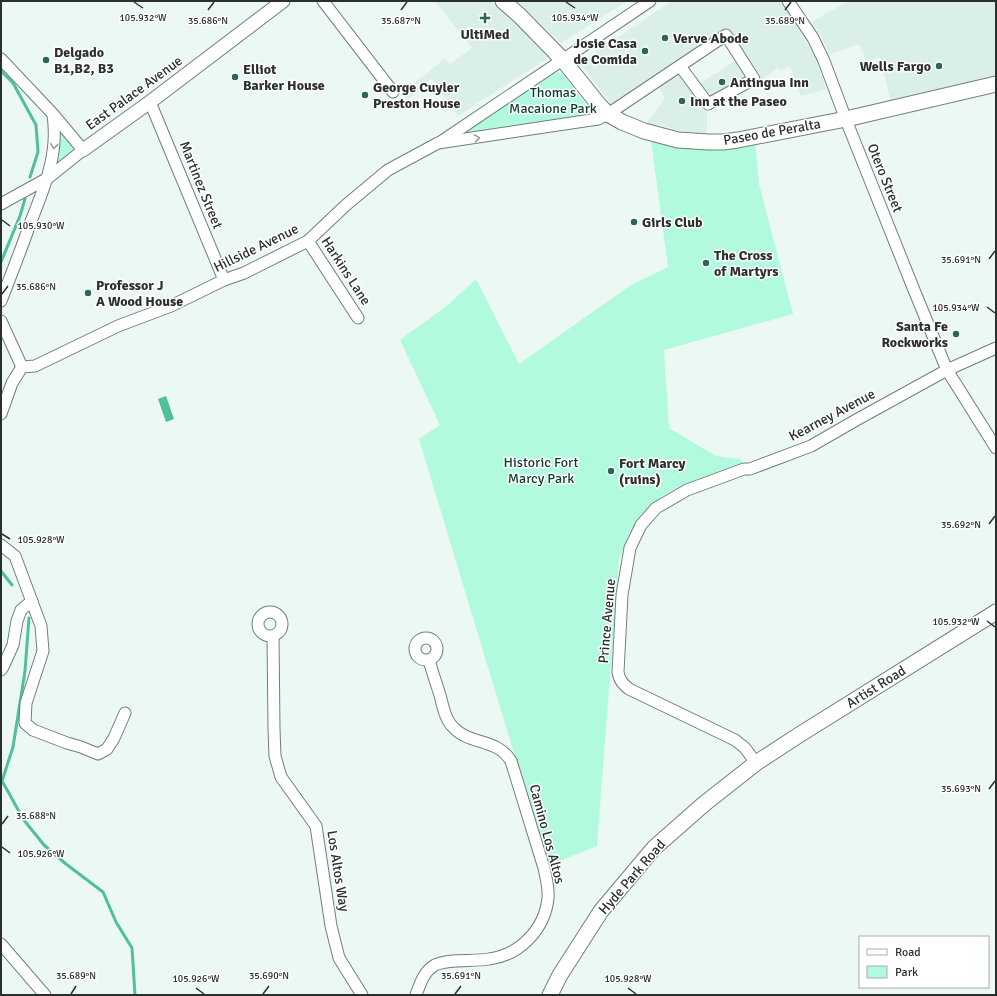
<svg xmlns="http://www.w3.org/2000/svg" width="997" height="996" font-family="Signika,sans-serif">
  <rect width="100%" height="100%" fill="#ecf8f3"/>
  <g fill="#daefe6">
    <polygon points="431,1 491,1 512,18 549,57 458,116 431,79 426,82 427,85 408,99 403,93 445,58 450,64 472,48 435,1 433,3"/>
    <polygon points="517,1 627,1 561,43"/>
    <polygon points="672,1 780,1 814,55 826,89 801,96 790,66 780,71 778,68 762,79 728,27 691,53 631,92 612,105 580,63"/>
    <polygon points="848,1 996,1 996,76 891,102 880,57 866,61 859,44 829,55 822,38 812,22"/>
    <polygon points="735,61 746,80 710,103 699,84"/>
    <polygon points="680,70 707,106 707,135 690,134 661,125 652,126 647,123 665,98 657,85"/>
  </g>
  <g fill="#b2fadd">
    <polygon points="557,72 562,73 594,115 468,135 465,132 475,125"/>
    <polygon points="59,131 61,131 73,148 74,151 56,165"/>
    <polygon points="651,140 755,144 759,184 793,314 664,350 669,428 716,456 741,459 743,463 683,485 662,496 642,514 630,531 619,559 597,846 548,866 419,439 440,425 400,340 449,304 476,279 519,364 631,285 668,267"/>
  </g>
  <polygon fill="#4fc09a" points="166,396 174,419 166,422 158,399"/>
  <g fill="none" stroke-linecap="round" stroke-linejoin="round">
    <g stroke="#4fc09a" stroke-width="3">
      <polyline points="1,71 13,83 36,125 38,152 30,177"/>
      <polyline points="1,262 20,216 25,199"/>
      <polyline points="1,571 12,585"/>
      <polyline points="29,618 25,671 13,747 2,781 10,795 23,819 44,845 66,864 103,892 116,922 132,948 135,995"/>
    </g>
    <defs>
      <g id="minor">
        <polyline points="323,1 393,92"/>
        <polyline points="788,1 813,38 824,61 848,125 914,290 947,370 996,448"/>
        <polyline points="1,59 53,114 83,150 48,178 1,204"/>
        <polyline points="150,102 224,280"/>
        <polyline points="442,141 650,1"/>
        <polyline points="308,241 358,318"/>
        <path d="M 1,301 C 11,275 21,250 30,224 C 44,188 59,155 53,115"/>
        <polyline points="1,321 22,367"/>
        <polyline points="1,414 12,383 22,367 35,366 118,326 171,306 224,280 244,273 308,241 346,205 388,170 438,143 598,119 608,114 726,35 754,79 708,104 680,66"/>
        <polyline points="1,545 15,556 41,626 43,651 26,703 25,723 33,730 67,743 81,747 98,754 107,749 114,738 125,713"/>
        <circle cx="270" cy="624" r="12"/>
        <polyline points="273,636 274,729 275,756 281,777 316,826 331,926 339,958 362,995"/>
        <circle cx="426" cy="649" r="11"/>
        <polyline points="1,670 3,667 13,645 17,621 21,610 32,601"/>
        <path d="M 756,763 L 745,748 L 735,740 L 629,689 C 623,684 619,680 618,672 L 622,595 L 630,548 L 641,525 L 656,508 L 687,490 L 744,469 L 750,469 L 811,446 L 858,419 L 947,370 L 996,348"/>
        <polyline points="1,944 45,995"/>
        <path d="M 416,995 C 420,984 424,971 435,965 C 449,958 474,962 489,959 C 520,955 545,929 548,898 C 549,888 546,878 544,868 L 511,761 C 497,738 470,745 454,728 C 445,720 443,706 440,695 C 436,683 432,671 429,660"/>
      </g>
      <polyline id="tertiary" points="83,150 150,102 283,1"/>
      <g id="secondary">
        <polyline points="503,1 519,15 563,60 599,105 608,114 622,122 644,131 678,140 708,142 723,142 738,140 846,119 996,84"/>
        <polyline points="550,995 560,975 601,911 654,848 704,804 756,763 799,735 996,612"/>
      </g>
    </defs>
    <use href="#minor" stroke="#737e7a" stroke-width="13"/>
    <use href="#tertiary" stroke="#737e7a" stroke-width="15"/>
    <use href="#secondary" stroke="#737e7a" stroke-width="17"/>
    <use href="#minor" stroke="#fff" stroke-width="11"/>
    <use href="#tertiary" stroke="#fff" stroke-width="13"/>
    <use href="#secondary" stroke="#fff" stroke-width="15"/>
  </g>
  <defs><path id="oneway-chevron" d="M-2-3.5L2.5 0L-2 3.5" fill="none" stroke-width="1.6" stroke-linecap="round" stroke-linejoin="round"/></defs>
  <g stroke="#959896">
    <use href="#oneway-chevron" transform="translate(477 138) rotate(-9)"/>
    <use href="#oneway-chevron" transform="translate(54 146) rotate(97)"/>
  </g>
  <path fill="none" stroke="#2b302e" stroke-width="1.5" d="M 134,2 L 143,8M 566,2 L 575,8M 208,10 L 214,2M 401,10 L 407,2M 785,10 L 791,2M 2,220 L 10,226M 989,259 L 995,251M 2,294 L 8,286M 987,307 L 995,313M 989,524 L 995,516M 2,534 L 10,539M 987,621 L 995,627M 989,789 L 995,781M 2,824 L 8,816M 2,847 L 10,853M 196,988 L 204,994M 628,988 L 636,994M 71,994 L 76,986M 263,994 L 269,986M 455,994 L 461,986"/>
  <g fill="#2b6753" stroke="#fff" stroke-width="1.5">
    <path d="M483 12h4v4h4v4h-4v4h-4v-4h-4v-4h4z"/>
    <circle cx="665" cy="38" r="4"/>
    <circle cx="645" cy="51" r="4"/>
    <circle cx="46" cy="60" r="4"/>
    <circle cx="939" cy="66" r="4"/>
    <circle cx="235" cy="77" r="4"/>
    <circle cx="722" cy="82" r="4"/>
    <circle cx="365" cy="95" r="4"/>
    <circle cx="682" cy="101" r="4"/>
    <circle cx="634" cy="222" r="4"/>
    <circle cx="706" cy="263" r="4"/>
    <circle cx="88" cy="293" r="4"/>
    <circle cx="956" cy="334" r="4"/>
    <circle cx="611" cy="471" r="4"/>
  </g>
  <g text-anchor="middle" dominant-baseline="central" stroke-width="3" stroke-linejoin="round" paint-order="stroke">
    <g font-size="14" font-weight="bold" fill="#2b302e" stroke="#fff" text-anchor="start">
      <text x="485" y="34" text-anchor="middle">UltiMed</text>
      <text x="673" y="38">Verve Abode</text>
      <text x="637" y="43" text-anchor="end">Josie Casa<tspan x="637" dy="16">de Comida</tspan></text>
      <text x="54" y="52">Delgado<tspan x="54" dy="16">B1,B2, B3</tspan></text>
      <text x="931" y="66" text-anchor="end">Wells Fargo</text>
      <text x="243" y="69">Elliot<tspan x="243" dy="16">Barker House</tspan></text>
      <text x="730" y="82">Antingua Inn</text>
      <text x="373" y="87">George Cuyler<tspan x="373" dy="16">Preston House</tspan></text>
      <text x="690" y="101">Inn at the Paseo</text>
      <text x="642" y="222">Girls Club</text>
      <text x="714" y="255">The Cross<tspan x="714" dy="16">of Martyrs</tspan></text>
      <text x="96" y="285">Professor J<tspan x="96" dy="16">A Wood House</tspan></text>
      <text x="948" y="326" text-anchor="end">Santa Fe<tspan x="948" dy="16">Rockworks</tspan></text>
      <text x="619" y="463">Fort Marcy<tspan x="619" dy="16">(ruins)</tspan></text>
    </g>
    <g font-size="14" fill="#0b3d2e" stroke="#fff">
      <text x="553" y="92">Thomas<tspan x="553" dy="16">Macaione Park</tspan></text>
      <text x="541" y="462">Historic Fort<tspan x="541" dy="16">Marcy Park</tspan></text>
    </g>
    <g font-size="14" fill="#2b302e" stroke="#fff">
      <text transform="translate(134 93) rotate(-36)">East Palace Avenue</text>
      <text transform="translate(772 132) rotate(-10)">Paseo de Peralta</text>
      <text transform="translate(885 178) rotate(68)">Otero Street</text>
      <text transform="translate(201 185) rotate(68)">Martinez Street</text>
      <text transform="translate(256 248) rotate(-26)">Hillside Avenue</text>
      <text transform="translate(346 271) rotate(57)">Harkins Lane</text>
      <text transform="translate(832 415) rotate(-28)">Kearney Avenue</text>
      <text transform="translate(607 621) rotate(-85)">Prince Avenue</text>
      <text transform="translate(876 687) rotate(-32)">Artist Road</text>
      <text transform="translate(547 834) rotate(75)">Camino Los Altos</text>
      <text transform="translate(338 871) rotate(81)">Los Altos Way</text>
      <text transform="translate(632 877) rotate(-49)">Hyde Park Road</text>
    </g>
  </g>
  <g font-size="10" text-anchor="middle" fill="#2b302e" stroke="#fff" stroke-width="3" stroke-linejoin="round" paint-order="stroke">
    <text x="143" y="21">105.932°W</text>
    <text x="575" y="21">105.934°W</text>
    <text x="785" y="24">35.689°N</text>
    <text x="208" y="24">35.686°N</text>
    <text x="401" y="24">35.687°N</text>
    <text x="41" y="229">105.930°W</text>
    <text x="961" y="263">35.691°N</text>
    <text x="36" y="290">35.686°N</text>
    <text x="956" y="311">105.934°W</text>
    <text x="961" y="528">35.692°N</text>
    <text x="41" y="543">105.928°W</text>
    <text x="956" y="625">105.932°W</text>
    <text x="961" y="792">35.693°N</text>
    <text x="36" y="819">35.688°N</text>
    <text x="41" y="857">105.926°W</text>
    <text x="76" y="979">35.689°N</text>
    <text x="269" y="979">35.690°N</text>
    <text x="461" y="979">35.691°N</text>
    <text x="196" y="982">105.926°W</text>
    <text x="628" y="982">105.928°W</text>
  </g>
  <rect width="997" height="996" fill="none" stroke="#2b302e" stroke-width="4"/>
  <rect x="859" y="936" width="130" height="52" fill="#ffffff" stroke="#aaacab"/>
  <rect x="867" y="949" width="20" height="6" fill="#ffffff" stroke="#aaacab"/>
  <text x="895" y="956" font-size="12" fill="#2b302e">Road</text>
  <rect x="867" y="966" width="20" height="12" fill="#b2fadd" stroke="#aaacab"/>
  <text x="895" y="976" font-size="12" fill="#2b302e">Park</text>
</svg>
